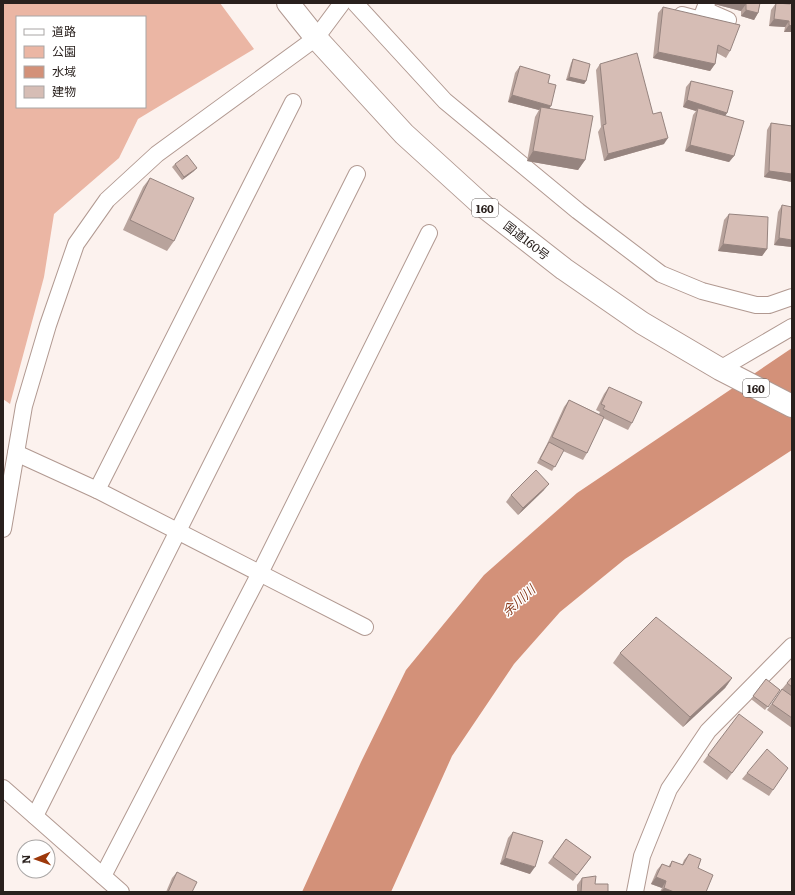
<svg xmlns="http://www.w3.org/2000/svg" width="795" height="895" font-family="Literata,'Noto Sans JP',serif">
  <rect width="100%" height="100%" fill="#fcf2ee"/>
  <path fill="#ebb6a4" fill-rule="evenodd" d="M 3,3 L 220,3 L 254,49 L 138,119 L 119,158 L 54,214 L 44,277 L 10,404 L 3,399 ZM 17,17 L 145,17 L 145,107 L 17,107 Z"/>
  <polygon fill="#d39179" points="792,348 792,450 625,559 560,612 514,664 452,756 391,892 302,892 361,762 406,670 484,575 577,493"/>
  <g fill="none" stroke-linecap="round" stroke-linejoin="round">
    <defs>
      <g id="street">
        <polyline points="355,3 445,101 578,211 661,274 702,291 756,305 769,305 792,297"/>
        <polyline points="705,10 728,20"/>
        <polyline points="682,15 697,19 702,16 707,3"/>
        <polyline points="720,369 792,327"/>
        <polyline points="16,453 97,490 293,102"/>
        <polyline points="97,490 365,627"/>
        <polyline points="3,529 24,406 48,325 76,244 107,200 157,154 316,38 342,3"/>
        <polyline points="3,788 121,892"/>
        <polyline points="35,816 357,174"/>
        <polyline points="103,876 260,573 429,233"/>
        <polyline points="635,892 642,856 669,789 708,731 792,646"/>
      </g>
      <polyline id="highway" points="288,3 316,38 404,134 482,205 564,269 642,323 720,369 792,406"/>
    </defs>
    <use href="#street" stroke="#b19991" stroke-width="18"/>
    <use href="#highway" stroke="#b19991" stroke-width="24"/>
    <use href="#street" stroke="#fff" stroke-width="16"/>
    <use href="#highway" stroke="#fff" stroke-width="22"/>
  </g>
  <g fill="#b8a39c">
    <polygon points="714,3 760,3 758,13 754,20 741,16 741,11 714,4"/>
    <polygon points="776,3 787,4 787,3 792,3 792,32 784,32 785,27 769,26 771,10"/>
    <polygon points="663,7 730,51 726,58 717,53 715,64 710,71 653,58 658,13"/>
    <polygon points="792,56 792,82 791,58"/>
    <polygon points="573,59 586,81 584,84 566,80 571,63"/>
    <polygon points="600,64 653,114 664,144 604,161 598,132 601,127 596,70"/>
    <polygon points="520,66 548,83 549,108 585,160 578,170 527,161 535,117 539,110 508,102 515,73"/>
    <polygon points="691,81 727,113 725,116 734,156 729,162 685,151 693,115 696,111 683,107 686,87"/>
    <polygon points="771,123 792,126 792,182 764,177 767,130"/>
    <polygon points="175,164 194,171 182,180 172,167"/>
    <polygon points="150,178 174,241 167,251 123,230 143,187"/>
    <polygon points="782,205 792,247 774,245 778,212"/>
    <polygon points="729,214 767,249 762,256 718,251 724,220"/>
    <polygon points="609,387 632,423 628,430 603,418 587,453 583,460 563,451 552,471 537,463 547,444 564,407 569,400 599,414 600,412 596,410 604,394"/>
    <polygon points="544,490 518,515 506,502 511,495"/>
    <polygon points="620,653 732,678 725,688 683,727 613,663"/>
    <polygon points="792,677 792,728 767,710 782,689"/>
    <polygon points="766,679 780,690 765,710 751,699"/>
    <polygon points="758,738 727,780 703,762 708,755"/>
    <polygon points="747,773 773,790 769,796 742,779"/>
    <polygon points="513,832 530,874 500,864 508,838"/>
    <polygon points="566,839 591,857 573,881 548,863"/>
    <polygon points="689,854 698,868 706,892 660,892 662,888 651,884 657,870 662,864 668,867 672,861 682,865 684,860"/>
    <polygon points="177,872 192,892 166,892 172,878"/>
    <polygon points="582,878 595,884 608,892 577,892 577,885"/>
  </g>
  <g fill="#96847f">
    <polygon points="714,3 741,3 746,4 741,11 714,4"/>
    <polygon points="746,10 758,13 754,20 741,16"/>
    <polygon points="774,19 789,21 785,27 769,26"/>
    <polygon points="789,25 792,26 792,32 784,32"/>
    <polygon points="658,52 715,64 710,71 653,58"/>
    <polygon points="569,77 586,81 584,84 566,80"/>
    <polygon points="512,95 551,106 547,112 541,107 539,110 508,102"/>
    <polygon points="687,100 727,113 723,119 698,108 696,111 683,107"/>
    <polygon points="668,138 664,144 604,161 608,154"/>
    <polygon points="690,145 734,156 729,162 685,151"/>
    <polygon points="533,151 585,160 578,170 527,161"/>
    <polygon points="197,168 194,171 182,180 184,177"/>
    <polygon points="769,171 792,174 792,182 764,177"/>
    <polygon points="779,238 792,240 792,247 774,245"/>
    <polygon points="723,244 767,249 762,256 718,251"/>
    <polygon points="549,484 544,490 518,515 523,508"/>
    <polygon points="732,678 725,688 683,727 690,717"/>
    <polygon points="505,858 535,867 530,874 500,864"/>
    <polygon points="656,877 666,881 662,888 651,884"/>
    <polygon points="664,888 674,892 661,892"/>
  </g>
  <g fill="#d6bdb5" stroke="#96847f">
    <polygon points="741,3 760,3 758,13 746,10 746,4"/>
    <polygon points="776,3 790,4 790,3 792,3 792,26 789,25 789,21 774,19"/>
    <polygon points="663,7 740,25 730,51 718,45 715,64 658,52"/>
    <polygon points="637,53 653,114 661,112 668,138 608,154 603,125 606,124 600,64"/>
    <polygon points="573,59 590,64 586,81 569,77"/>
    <polygon points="520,66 550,75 548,83 556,85 551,106 512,95"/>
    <polygon points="691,81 733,91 727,113 687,100"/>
    <polygon points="541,107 593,116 585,160 533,151"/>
    <polygon points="698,108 744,121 734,156 690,145"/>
    <polygon points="771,123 792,126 792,174 769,171"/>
    <polygon points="187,155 197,168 184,177 175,164"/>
    <polygon points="150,178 194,198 174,241 130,220"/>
    <polygon points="782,205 792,207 792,240 779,238"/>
    <polygon points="729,214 768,217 767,249 723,244"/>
    <polygon points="609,387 642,402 632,423 603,409 605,406 601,404"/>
    <polygon points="569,400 604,417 587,453 552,437"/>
    <polygon points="549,442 564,450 555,467 540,459"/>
    <polygon points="536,470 549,484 523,508 511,495"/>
    <polygon points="656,617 732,678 690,717 620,653"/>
    <polygon points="792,677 792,687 787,683"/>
    <polygon points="766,679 780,690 768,707 753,696"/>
    <polygon points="782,689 792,696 792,718 772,704"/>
    <polygon points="739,714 763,732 732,773 708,755"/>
    <polygon points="767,749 788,768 773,790 747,773"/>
    <polygon points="513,832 543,841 535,867 505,858"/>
    <polygon points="566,839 591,857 577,875 553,857"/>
    <polygon points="689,854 701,859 698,868 713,875 706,892 674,892 664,888 666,881 656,877 662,864 670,867 672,861 683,865"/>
    <polygon points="177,872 197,882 192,892 168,892"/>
    <polygon points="596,876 595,884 608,884 608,892 581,892 582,878"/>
  </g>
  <g text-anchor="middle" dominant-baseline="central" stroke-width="3" stroke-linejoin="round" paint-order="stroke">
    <g fill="#fff" stroke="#696361" stroke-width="1">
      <rect x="472" y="199" width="26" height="18" rx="3"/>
      <rect x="743" y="379" width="26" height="18" rx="3"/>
    </g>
    <g font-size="11" font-weight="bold" fill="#29201d">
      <text x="485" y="208">160</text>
      <text x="756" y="388">160</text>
    </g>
    <g font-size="12" fill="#29201d" stroke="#fff">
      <text transform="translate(527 240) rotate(38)">国道160号</text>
    </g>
    <g font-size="13" font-style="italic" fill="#89391b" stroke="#fff">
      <text transform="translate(518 600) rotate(-42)">余川川</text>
    </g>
  </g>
  <rect width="795" height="895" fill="none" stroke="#29201d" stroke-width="8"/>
  <rect x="16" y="16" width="130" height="92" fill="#ffffff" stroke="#a9a6a5"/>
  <rect x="24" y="29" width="20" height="6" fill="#ffffff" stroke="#a9a6a5"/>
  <text x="52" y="36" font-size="12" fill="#29201d">道路</text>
  <rect x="24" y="46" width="20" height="12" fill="#ebb6a4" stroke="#a9a6a5"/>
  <text x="52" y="56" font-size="12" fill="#29201d">公園</text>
  <rect x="24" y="66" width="20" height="12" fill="#d39179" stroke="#a9a6a5"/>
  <text x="52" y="76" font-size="12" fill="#29201d">水域</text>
  <rect x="24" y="86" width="20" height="12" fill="#d6bdb5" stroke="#a9a6a5"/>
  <text x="52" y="96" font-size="12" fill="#29201d">建物</text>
  <g transform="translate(36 859) rotate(268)"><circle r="19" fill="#ffffff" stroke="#a9a6a5"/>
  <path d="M0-3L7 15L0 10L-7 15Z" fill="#9d380a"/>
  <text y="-6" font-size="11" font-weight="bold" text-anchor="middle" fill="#29201d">N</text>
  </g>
</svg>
